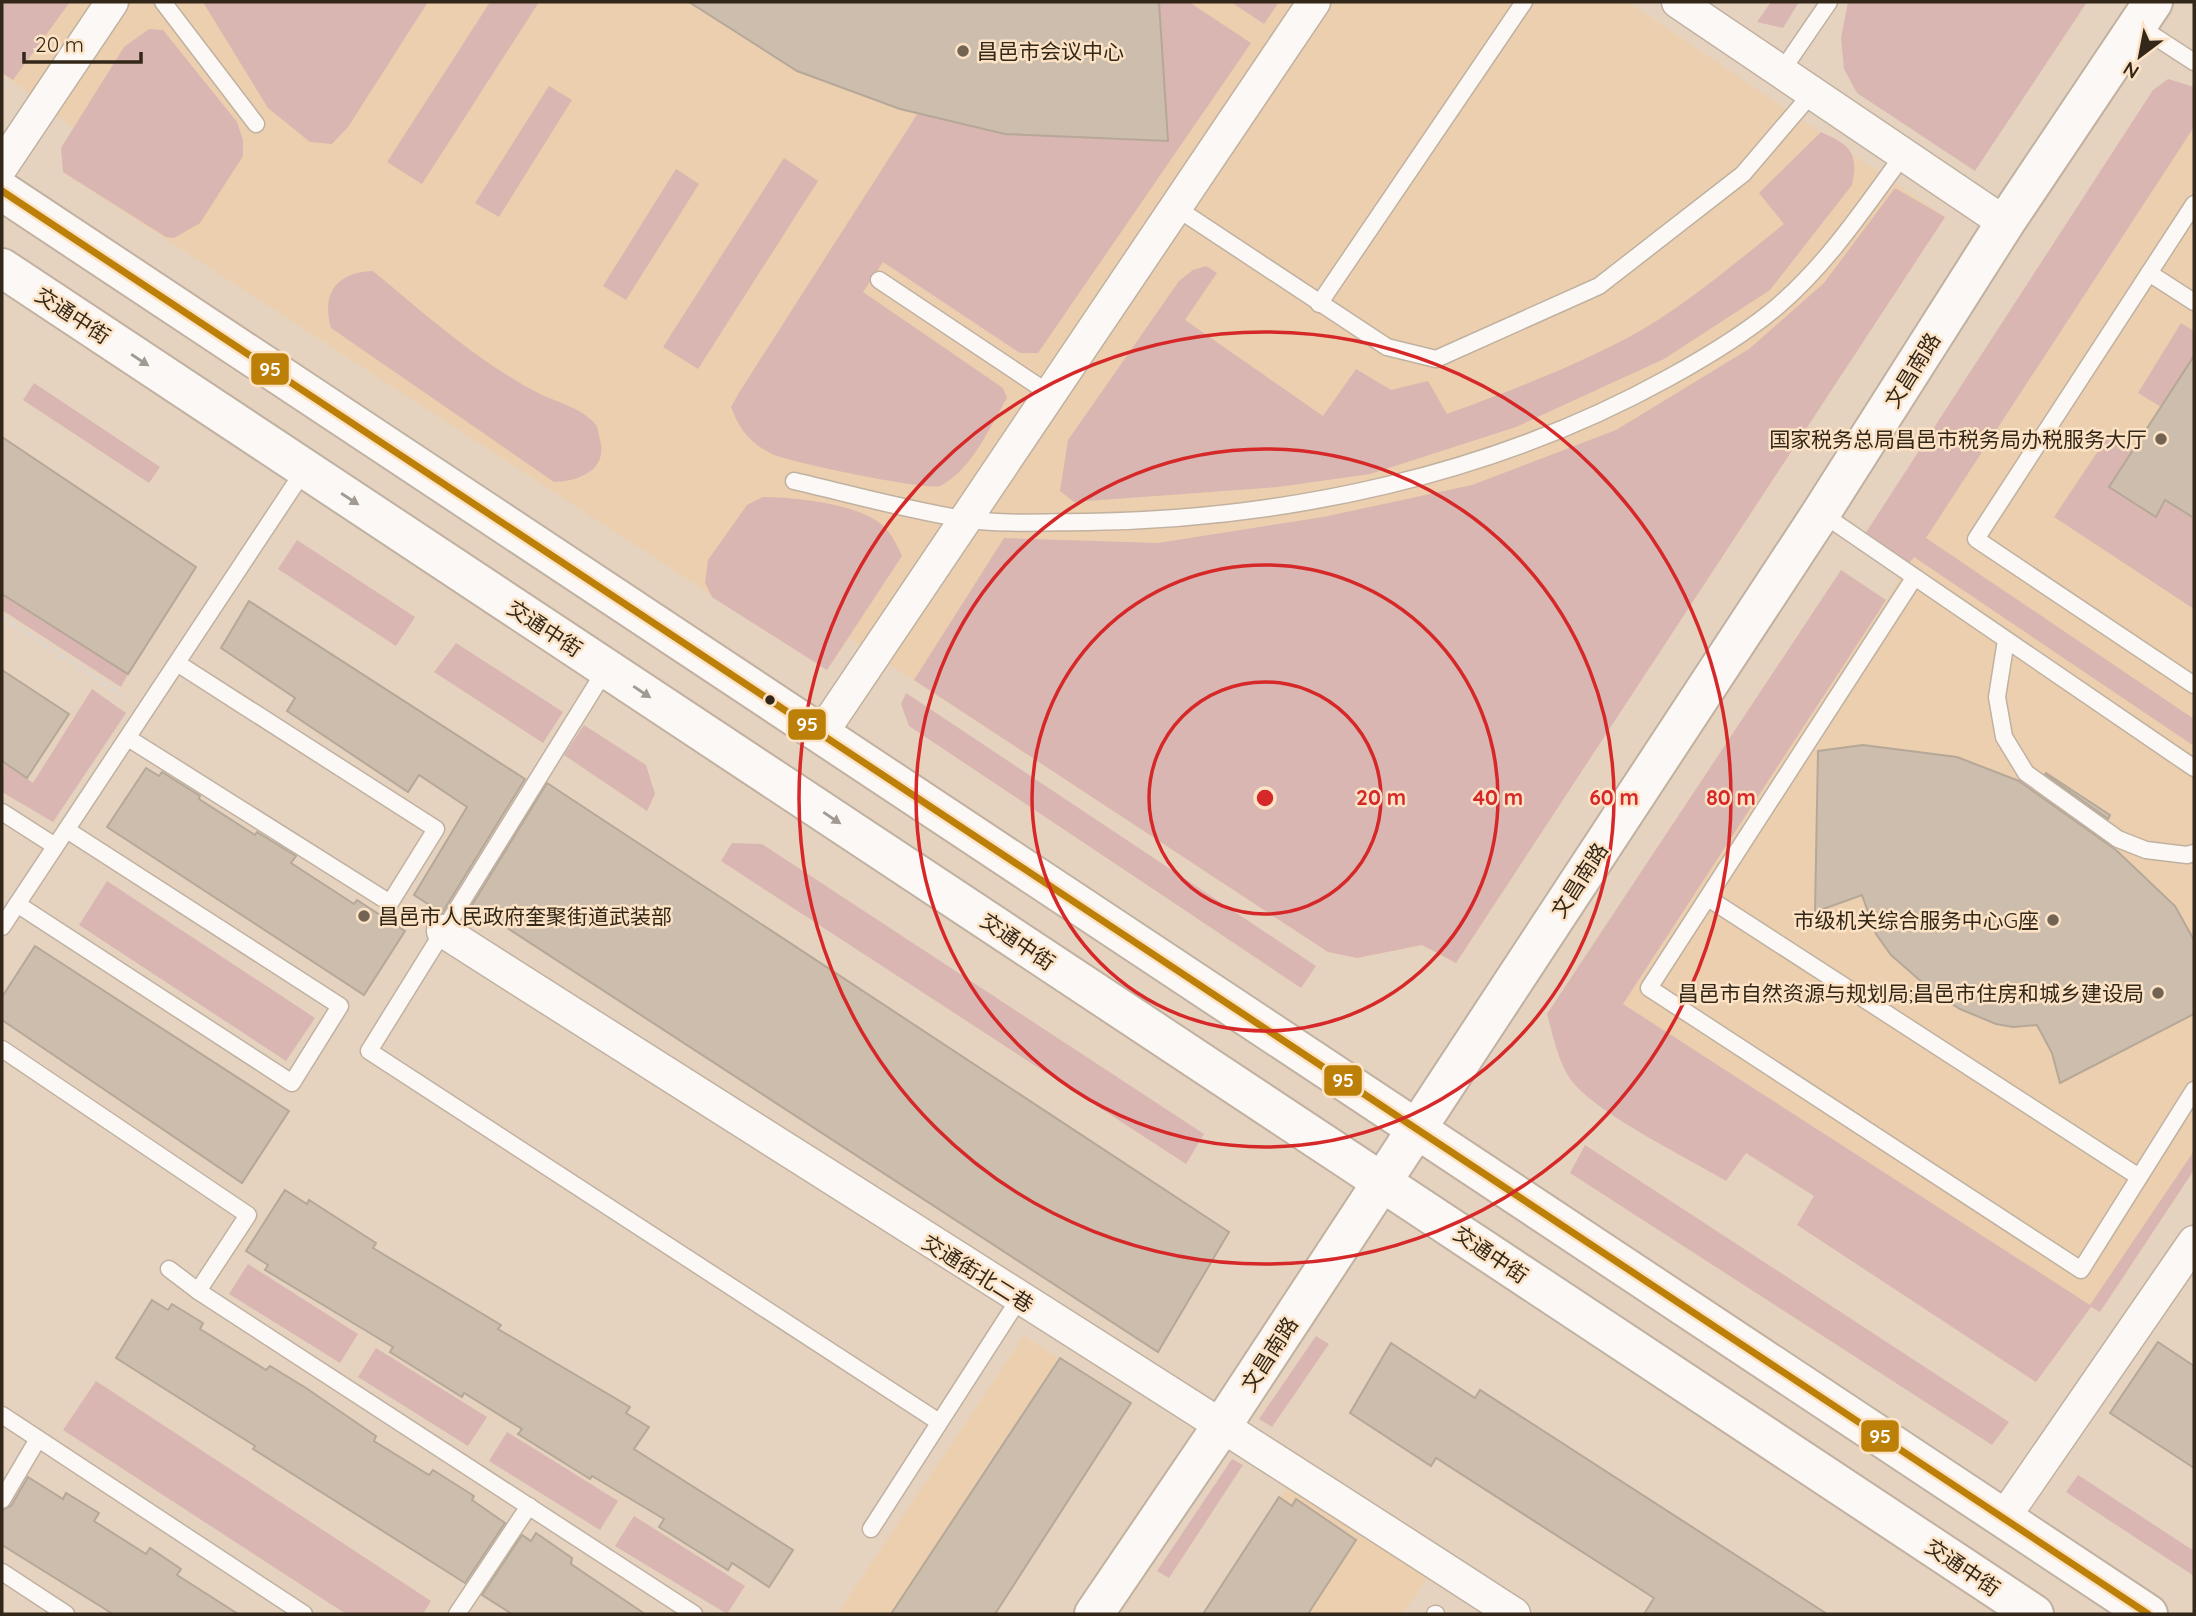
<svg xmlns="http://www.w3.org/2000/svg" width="2196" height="1616" font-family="Quicksand,'Noto Sans SC',sans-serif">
  <rect width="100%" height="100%" fill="#e6d3bf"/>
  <g fill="#eccfae">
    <polygon points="2,2 1628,2 1945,217 1456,963 1422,945 1357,958 1328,952 849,638 827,670 63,172 61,148 73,128 2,73"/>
    <polygon points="2194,127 2194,1170 2100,1312 1623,1004"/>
    <polygon points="1024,1336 1131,1403 995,1614 837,1614"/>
    <polygon points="1290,1484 1429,1575 1403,1614 1203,1614"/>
  </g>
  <g fill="#d9b6b1">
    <polygon points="2,2 70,2 13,80 2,73"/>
    <polygon points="203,2 428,2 348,127 332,144 310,142 268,108"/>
    <polygon points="490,2 539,2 422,184 387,162"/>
    <path d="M 1159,2 L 1189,2 L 1251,43 L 1038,353 L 1020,353 L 883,262 L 863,292 L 1003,388 L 1007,398 C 989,428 972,470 940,486 C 929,491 788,462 772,454 C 749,442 740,430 731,407 L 740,391 L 918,113 L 1005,134 L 1167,141 Z"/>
    <polygon points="1231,2 1279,2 1264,24"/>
    <polygon points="1771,2 1799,2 1783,28 1757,22"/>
    <polygon points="1848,2 2087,2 1975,171 1857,93 1844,69 1841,38"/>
    <polygon points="149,29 163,30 237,122 243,140 243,156 200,223 174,238 166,237 63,172 61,148 124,47"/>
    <polygon points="2168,79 2194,87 2194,127 1926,538 2194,719 2194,746 1914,557 1908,565 1865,534 2153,90"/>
    <polygon points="549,86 572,100 499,217 475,203"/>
    <path d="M 1821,132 C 1850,145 1859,152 1852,185 L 1770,290 L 1664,359 L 1516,427 L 1370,474 L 1278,487 L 1074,502 L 1060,491 L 1068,440 L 1179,281 L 1193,270 L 1206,266 L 1217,273 L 1185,320 L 1323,416 L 1356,369 L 1391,390 L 1428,381 L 1447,414 C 1509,391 1571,368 1629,337 C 1683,308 1736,262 1784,224 L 1759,193 Z"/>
    <polygon points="784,158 818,181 698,369 663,347"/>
    <polygon points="676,169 699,184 626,300 603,286"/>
    <polygon points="1895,188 1945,217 1456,963 1422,945 1357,958 1328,952 914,680 1004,538 1158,543 1323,517 1472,485 1616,430 1749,349 1824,283"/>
    <path d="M 373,271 C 426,315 478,362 540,394 C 557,402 584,409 596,425 C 598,428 599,436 600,440 C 608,471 578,481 554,482 L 331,328 C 321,293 337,272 373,271 Z"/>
    <polygon points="2181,323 2194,331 2194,394 2176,384 2161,407 2138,393"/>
    <polygon points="34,383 160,467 149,483 23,400"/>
    <polygon points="2108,436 2133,450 2109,487 2156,516 2166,501 2194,518 2194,609 2054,517"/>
    <path d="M 763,497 C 793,497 858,504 881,524 C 891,532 897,545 902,556 L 827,670 L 712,597 L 705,583 L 708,560 L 747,505 Z"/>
    <polygon points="297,540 415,617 396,646 278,569"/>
    <path d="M 1841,570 L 1886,600 L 1623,1004 L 2090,1305 L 2194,1151 L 2194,1170 L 2100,1312 L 2091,1307 L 2036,1382 L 1797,1225 L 1814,1196 L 1746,1153 L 1726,1181 C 1688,1158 1595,1113 1571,1080 C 1558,1062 1553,1035 1547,1014 Z"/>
    <polygon points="2,594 128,674 121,687 2,610"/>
    <polygon points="456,643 563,712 543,743 434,672"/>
    <polygon points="92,689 126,713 53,822 2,792 4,763 33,783"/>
    <polygon points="906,693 1316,966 1301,988 909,726 901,704"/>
    <polygon points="584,725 646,765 655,794 647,811 564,755"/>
    <polygon points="732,843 762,844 1204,1134 1186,1164 721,861"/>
    <polygon points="107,881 315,1018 286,1061 79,925"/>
    <polygon points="1585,1145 2009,1422 1992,1445 1570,1173"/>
    <polygon points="248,1264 358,1334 340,1363 229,1294"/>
    <polygon points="1316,1336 1329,1344 1272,1427 1259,1419"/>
    <polygon points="376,1348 487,1417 468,1446 358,1377"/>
    <polygon points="96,1381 431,1601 423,1614 346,1614 63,1430"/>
    <polygon points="507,1432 618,1501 600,1530 489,1461"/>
    <polygon points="1232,1459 1243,1465 1169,1578 1157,1571"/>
    <polygon points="2078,1475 2194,1551 2194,1576 2066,1492"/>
    <polygon points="634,1516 745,1586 727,1614 615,1546"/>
  </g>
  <g fill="#ccbdad" stroke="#b6a898" stroke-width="2">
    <polygon points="689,2 1159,2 1168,141 1005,134 900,109 797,71"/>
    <polygon points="2194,356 2194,518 2165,500 2156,517 2109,487"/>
    <polygon points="2,437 196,567 128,674 2,594"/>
    <polygon points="249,601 525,779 442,913 414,895 467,807 419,775 408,792 287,711 295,698 221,648"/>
    <polygon points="2,670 69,714 27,778 2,761"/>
    <polygon points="1863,745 1957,757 2019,781 2116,850 2175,906 2194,940 2194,1014 2060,1083 2052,1053 2037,1025 2013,1027 1996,1024 1960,1009 1932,991 1891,955 1876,934 1862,895 1815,912 1818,751"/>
    <polygon points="146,768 159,776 162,772 200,796 199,799 255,835 257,832 296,856 291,863 354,904 357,900 405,931 364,995 107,827"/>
    <polygon points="2046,773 2110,815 2108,819 2045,774"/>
    <polygon points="547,783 1229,1232 1158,1352 472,905"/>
    <polygon points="35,946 289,1111 242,1183 2,1020 2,997"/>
    <polygon points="285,1190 307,1204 309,1200 376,1243 373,1248 501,1325 498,1329 630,1407 626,1413 649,1427 634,1449 793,1550 769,1587 732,1563 728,1570 659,1527 664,1519 592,1476 590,1479 518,1434 522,1429 464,1393 462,1397 390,1352 393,1347 265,1270 268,1265 246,1251"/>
    <polygon points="152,1300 168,1310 172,1304 203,1323 200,1329 266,1370 270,1366 306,1388 376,1436 374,1441 429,1475 433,1470 474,1496 472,1500 505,1523 465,1583 253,1449 255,1446 116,1358"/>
    <polygon points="2158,1342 2194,1366 2194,1468 2110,1413"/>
    <polygon points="1391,1343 1475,1398 1480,1390 1827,1614 1644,1614 1654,1598 1436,1458 1431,1466 1350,1413"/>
    <polygon points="1060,1358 1131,1403 995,1614 891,1614"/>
    <polygon points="28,1477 63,1499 66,1493 99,1513 94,1521 146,1554 150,1548 181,1569 177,1575 238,1614 113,1614 2,1545 2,1510 11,1506"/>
    <polygon points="1279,1497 1292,1506 1296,1499 1356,1540 1308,1614 1203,1614"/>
    <polygon points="536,1533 572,1558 571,1564 645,1614 512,1614 482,1595 522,1535 531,1541"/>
  </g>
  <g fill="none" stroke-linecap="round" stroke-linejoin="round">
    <defs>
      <g id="service">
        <polyline points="163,2 256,124"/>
        <polyline points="2137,25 2194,62"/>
        <polyline points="1781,72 1829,2"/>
        <polyline points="2194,204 1976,539 2194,685"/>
        <polyline points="1175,207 1387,347 1436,359 1599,286 1743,174 1813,92"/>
        <polyline points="2149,273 2194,302"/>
        <polyline points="879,280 1050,394"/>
        <polyline points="1319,304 1524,2"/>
        <path d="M 794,481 C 850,494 907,510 964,519 C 1003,525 1047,522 1087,522 C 1287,519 1494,475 1670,377 C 1708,356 1745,334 1778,306 C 1829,262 1865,207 1904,154"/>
        <polyline points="1821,513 2194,768"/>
        <polyline points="1914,578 1649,988 2081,1270 2194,1090"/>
        <polyline points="2006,640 1997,697 2004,737 2026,773 2118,839 2146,850 2187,855 2194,853"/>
        <polyline points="606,669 369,1051 939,1422"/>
        <polyline points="128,738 390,903 436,829 177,663"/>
        <polyline points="2,812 55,846"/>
        <polyline points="1708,898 2139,1177"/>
        <polyline points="17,904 292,1083 340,1006 67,830"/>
        <polyline points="2,927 305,469"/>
        <polyline points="2,1049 248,1215 198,1291 694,1614"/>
        <polyline points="169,1269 198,1291"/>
        <polyline points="2,1415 304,1614"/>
        <polyline points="2,1500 38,1439"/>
        <polyline points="871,1529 1019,1299"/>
        <polyline points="2,1572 66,1614"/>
        <polyline points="457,1614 529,1506"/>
        <polyline points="1435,1614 1436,1614"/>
      </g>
      <g id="minor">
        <polyline points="1678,2 2005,223"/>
        <polyline points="2,166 112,2"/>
        <polyline points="821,734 1314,2"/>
        <path d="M 443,931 C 800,1159 1159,1383 1514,1614"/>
        <polyline points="2003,1519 2194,1242"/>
      </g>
      <polyline id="tertiary" points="1094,1614 1223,1424 1821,513 2005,223 2153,2"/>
      <g id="primary">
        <polyline points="2,191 2148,1614"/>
        <polyline points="2,268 2034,1614"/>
      </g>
    </defs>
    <use href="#service" stroke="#c0b1a1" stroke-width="19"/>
    <use href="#minor" stroke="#c0b1a1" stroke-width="35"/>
    <use href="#tertiary" stroke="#c0b1a1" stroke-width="42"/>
    <use href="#primary" stroke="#c0b1a1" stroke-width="42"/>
    <polyline stroke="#dcd6cf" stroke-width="4.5" stroke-dasharray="5 5" stroke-linecap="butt" points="2,617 122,695"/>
    <use href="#service" stroke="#fbf8f5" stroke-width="16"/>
    <use href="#minor" stroke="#fbf8f5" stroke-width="32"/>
    <use href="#tertiary" stroke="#fbf8f5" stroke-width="38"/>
    <use href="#primary" stroke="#fbf8f5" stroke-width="38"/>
    <defs>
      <polyline id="bus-1" points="2,191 2148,1614"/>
    </defs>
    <use href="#bus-1" stroke="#fde3c6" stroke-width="12"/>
    <use href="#bus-1" stroke="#bc8008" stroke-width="7"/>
  </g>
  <defs><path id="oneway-solid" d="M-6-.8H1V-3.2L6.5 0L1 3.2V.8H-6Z" transform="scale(1.75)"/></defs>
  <g fill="#a19a92">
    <use href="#oneway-solid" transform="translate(140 360) rotate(33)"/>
    <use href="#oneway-solid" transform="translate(350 499) rotate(33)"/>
    <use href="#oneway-solid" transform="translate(642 692) rotate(34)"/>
    <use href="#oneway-solid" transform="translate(832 818) rotate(34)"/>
  </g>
  <g fill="none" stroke="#d62828" stroke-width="3.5">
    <circle cx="1265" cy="798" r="116"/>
    <circle cx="1265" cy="798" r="233"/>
    <circle cx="1265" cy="798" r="349"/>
    <circle cx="1265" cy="798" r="466"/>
  </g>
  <g fill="#726353" stroke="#fde3c6" stroke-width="2.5">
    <circle cx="963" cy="51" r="7"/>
    <circle cx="2161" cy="439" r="7"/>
    <circle cx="364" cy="916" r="7"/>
    <circle cx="2053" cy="920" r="7"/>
    <circle cx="2158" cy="993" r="7"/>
  </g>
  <circle fill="#332719" stroke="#fde3c6" stroke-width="2.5" cx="770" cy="700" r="6"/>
  <g text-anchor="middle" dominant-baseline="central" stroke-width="5" stroke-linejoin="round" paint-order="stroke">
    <g font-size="21" fill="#332719" stroke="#fde3c6" text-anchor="end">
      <text x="977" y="51" text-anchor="start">昌邑市会议中心</text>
      <text x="2147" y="439">国家税务总局昌邑市税务局办税服务大厅</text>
      <text x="378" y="916" text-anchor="start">昌邑市人民政府奎聚街道武装部</text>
      <text x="2039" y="920">市级机关综合服务中心G座</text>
      <text x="2144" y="993">昌邑市自然资源与规划局;昌邑市住房和城乡建设局</text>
    </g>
    <g font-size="21" fill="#332719" stroke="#fde3c6">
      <text transform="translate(73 315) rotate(33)">交通中街</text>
      <text transform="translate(1912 370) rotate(-58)">文昌南路</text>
      <text transform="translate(545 628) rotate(33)">交通中街</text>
      <text transform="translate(1579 880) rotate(-57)">文昌南路</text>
      <text transform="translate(1018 941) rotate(34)">交通中街</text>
      <text transform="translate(1491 1254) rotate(34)">交通中街</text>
      <text transform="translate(978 1273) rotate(32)">交通街北二巷</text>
      <text transform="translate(1269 1354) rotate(-57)">文昌南路</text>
      <text transform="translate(1963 1567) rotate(34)">交通中街</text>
    </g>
  </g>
  <circle cx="1265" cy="798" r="10" fill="#d62828" stroke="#fde3c6" stroke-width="3.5"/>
  <g font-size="21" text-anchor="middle" font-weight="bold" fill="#d62828" stroke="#fde3c6" stroke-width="5" stroke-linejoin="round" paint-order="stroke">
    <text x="1381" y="805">20 m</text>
    <text x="1498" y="805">40 m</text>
    <text x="1614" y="805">60 m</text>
    <text x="1731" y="805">80 m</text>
  </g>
  <g stroke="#fde3c6" stroke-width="2.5">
    <rect x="250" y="352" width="40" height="34" rx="7" fill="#bc8008"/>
    <rect x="787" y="708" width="40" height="33" rx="7" fill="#bc8008"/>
    <rect x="1323" y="1064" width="40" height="33" rx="7" fill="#bc8008"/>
    <rect x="1860" y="1419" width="40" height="34" rx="7" fill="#bc8008"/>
  </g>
  <g font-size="19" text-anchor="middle" font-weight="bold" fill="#fff">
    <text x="270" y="376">95</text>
    <text x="807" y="731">95</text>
    <text x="1343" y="1087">95</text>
    <text x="1880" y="1443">95</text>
  </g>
  <rect width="2196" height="1616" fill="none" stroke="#332719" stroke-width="7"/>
  <g transform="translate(2140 56) rotate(212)" stroke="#fde3c6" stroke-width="5" paint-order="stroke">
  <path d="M0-5L12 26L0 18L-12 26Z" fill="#332719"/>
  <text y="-10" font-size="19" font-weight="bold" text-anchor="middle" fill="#332719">N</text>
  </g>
  <path d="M24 52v10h117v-10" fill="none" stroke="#332719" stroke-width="3.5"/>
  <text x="35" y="52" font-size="21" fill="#332719" stroke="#fde3c6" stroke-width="5" paint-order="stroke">20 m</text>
</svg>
